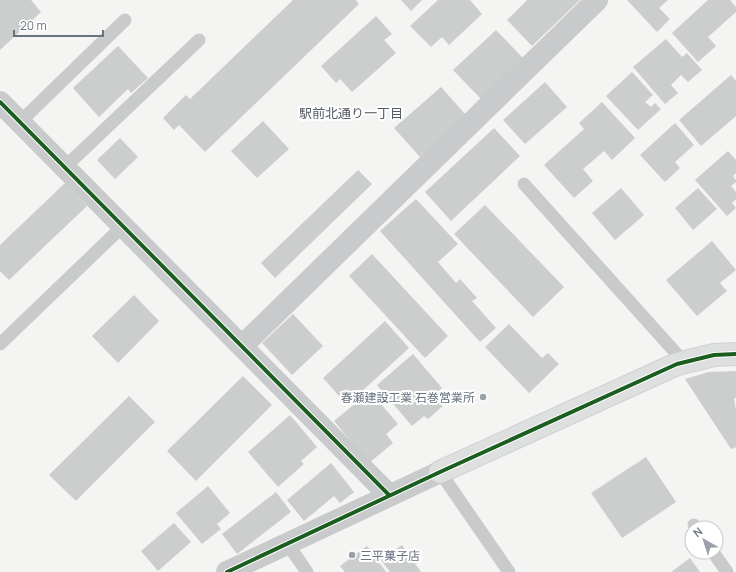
<svg xmlns="http://www.w3.org/2000/svg" width="736" height="572" font-family="Manrope,'Noto Sans JP',sans-serif">
  <rect width="100%" height="100%" fill="#f4f4f3"/>
  <g fill="#cccdcd">
    <polygon points="0,0 31,0 41,12 0,50"/>
    <polygon points="293,0 356,0 359,4 205,152 179,125 174,130 163,118 186,95 190,99"/>
    <polygon points="401,0 422,0 411,11"/>
    <polygon points="438,0 470,0 482,14 449,45 442,37 431,47 410,26"/>
    <polygon points="527,0 580,0 532,46 507,20"/>
    <polygon points="627,0 668,0 659,8 670,19 657,32"/>
    <polygon points="708,0 730,0 736,7 736,12 708,37 716,46 698,62 672,33"/>
    <polygon points="376,16 392,34 384,40 396,53 352,92 340,79 336,83 321,66"/>
    <polygon points="496,30 524,59 481,99 453,70"/>
    <polygon points="666,39 682,57 687,53 702,70 688,82 681,75 671,85 678,93 665,104 633,67"/>
    <polygon points="118,46 148,78 131,93 128,89 99,117 73,88"/>
    <polygon points="632,72 653,95 645,102 651,107 655,103 661,109 638,130 606,96"/>
    <polygon points="731,75 736,81 736,116 701,146 679,120"/>
    <polygon points="545,82 567,107 525,144 503,120"/>
    <polygon points="441,87 466,115 420,157 394,128"/>
    <polygon points="602,102 635,138 612,160 604,151 583,169 593,181 574,198 544,165 584,129 579,123"/>
    <polygon points="263,121 289,149 257,178 231,151"/>
    <polygon points="675,123 694,145 675,162 680,168 665,182 640,155"/>
    <polygon points="494,128 520,156 451,221 425,192"/>
    <polygon points="120,138 138,157 115,179 97,160"/>
    <polygon points="728,151 736,160 736,173 733,176 736,180 736,182 731,186 736,192 736,199 732,203 736,208 727,216 695,180"/>
    <polygon points="358,170 372,184 275,278 261,263"/>
    <polygon points="65,183 87,206 9,280 0,271 0,245"/>
    <polygon points="621,188 644,215 615,240 592,213"/>
    <polygon points="698,188 717,209 693,230 675,208"/>
    <polygon points="416,199 458,244 438,262 456,283 460,279 477,298 472,301 496,328 480,342 380,231"/>
    <polygon points="485,205 564,287 533,317 454,234"/>
    <polygon points="712,241 736,270 720,283 727,291 697,316 666,280"/>
    <polygon points="372,254 448,336 425,358 349,276"/>
    <polygon points="134,295 159,321 118,363 92,336"/>
    <polygon points="293,314 323,346 292,375 262,343"/>
    <polygon points="385,321 409,348 347,405 323,378"/>
    <polygon points="509,324 542,358 548,353 559,364 529,393 485,347"/>
    <polygon points="413,354 442,388 434,395 443,406 428,419 424,416 412,426 377,385"/>
    <polygon points="736,371 736,398 734,398 736,410 736,447 731,449 685,379 709,372"/>
    <polygon points="243,376 272,405 196,481 167,451"/>
    <polygon points="370,391 398,424 386,434 393,443 369,463 334,421"/>
    <polygon points="129,396 155,422 76,501 49,475"/>
    <polygon points="290,415 317,447 301,461 304,464 278,487 248,452"/>
    <polygon points="646,457 676,502 622,538 591,493"/>
    <polygon points="331,463 354,492 340,503 334,496 304,521 287,500"/>
    <polygon points="208,486 230,513 217,524 221,529 202,544 176,513"/>
    <polygon points="276,492 291,512 237,554 222,534"/>
    <polygon points="174,523 191,542 158,571 141,551"/>
    <polygon points="402,545 421,572 390,572 381,560"/>
    <polygon points="367,546 386,572 345,572 340,566"/>
    <polygon points="690,558 700,572 671,572"/>
  </g>
  <g fill="none" stroke-linecap="round" stroke-linejoin="round">
    <defs>
      <polyline id="secondary" points="440,472 677,364 714,355 736,354"/>
    </defs>
    <use href="#secondary" stroke="#d1d2d2" stroke-width="24"/>
    <g stroke="#c9cacb" stroke-width="13">
      <polyline points="20,122 125,20"/>
      <polyline points="65,167 199,40"/>
      <polyline points="524,184 684,362"/>
      <polyline points="0,344 123,226"/>
      <polyline points="440,472 509,572"/>
      <polyline points="694,525 696,528"/>
      <polyline points="287,543 307,572"/>
      <polyline points="713,552 727,572"/>
    </g>
    <g stroke="#c9cacb" stroke-width="22">
      <polyline points="0,102 389,495"/>
      <polyline points="242,346 597,0"/>
      <polyline points="227,572 440,472"/>
    </g>
    <use href="#secondary" stroke="#dedfdf" stroke-width="22"/>
    <defs>
      <g id="cycleway">
        <polyline points="0,102 389,495"/>
        <polyline points="227,572 440,472 677,364 714,355 736,354"/>
      </g>
    </defs>
    <use href="#cycleway" stroke="#fff" stroke-width="6"/>
    <use href="#cycleway" stroke="#1b5e20" stroke-width="4"/>
  </g>
  <g fill="#99a0a8" stroke="#fff" stroke-width="1.5">
    <circle cx="483" cy="397" r="4"/>
    <circle cx="352" cy="555" r="4"/>
  </g>
  <g text-anchor="middle" dominant-baseline="central" stroke-width="4" stroke-linejoin="round" paint-order="stroke">
    <g font-size="12" fill="#687380" stroke="#fff" text-anchor="end">
      <text x="475" y="397">春瀬建設工業 石巻営業所</text>
      <text x="360" y="555" text-anchor="start">三平菓子店</text>
    </g>
    <g font-size="13" fill="#555d66" stroke="#fff">
      <text x="351" y="113">駅前北通り一丁目</text>
    </g>
  </g>
  <g transform="translate(704 540) rotate(321)"><circle r="19" fill="#ffffff" stroke="#c3c7cc"/>
  <path d="M0-3L7 15L0 10L-7 15Z" fill="#99a0a8"/>
  <text y="-6" font-size="11" font-weight="bold" text-anchor="middle" fill="#687380">N</text>
  </g>
  <path d="M14 30v6h89v-6" fill="none" stroke="#687380" stroke-width="2"/>
  <text x="20" y="30" font-size="12" fill="#687380" stroke="#ffffff" stroke-width="3" paint-order="stroke">20 m</text>
</svg>
